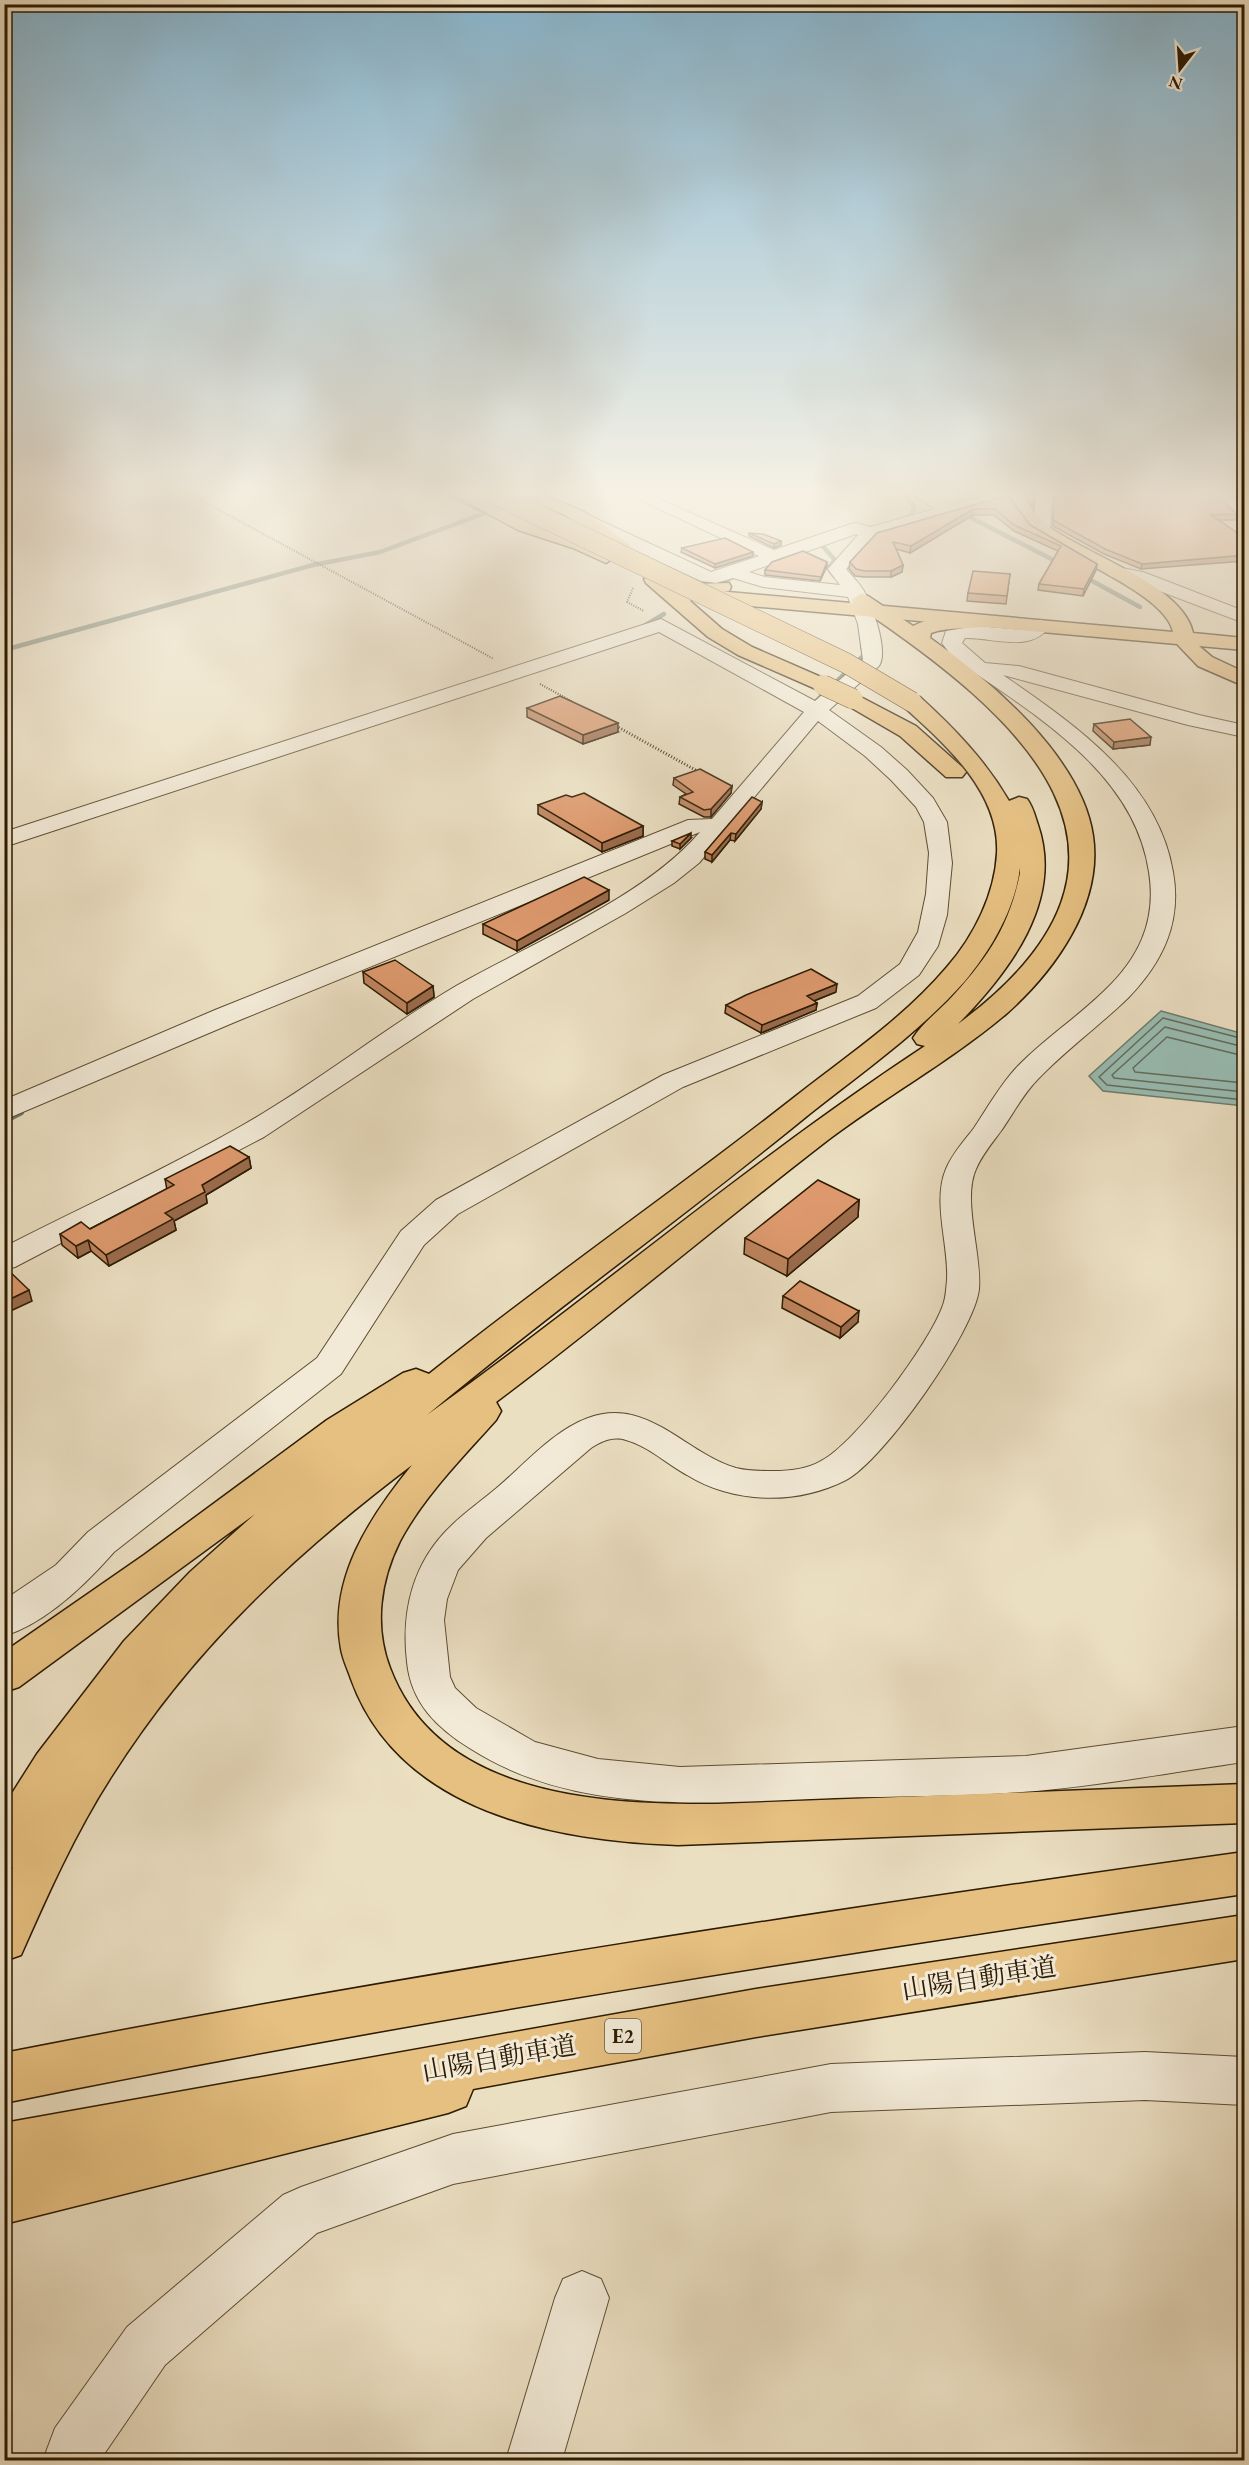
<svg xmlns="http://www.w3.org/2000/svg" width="1249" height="2465" font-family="'EB Garamond','Noto Serif JP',serif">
  <rect width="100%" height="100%" fill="#ebdfc2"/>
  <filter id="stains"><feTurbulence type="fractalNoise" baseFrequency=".00333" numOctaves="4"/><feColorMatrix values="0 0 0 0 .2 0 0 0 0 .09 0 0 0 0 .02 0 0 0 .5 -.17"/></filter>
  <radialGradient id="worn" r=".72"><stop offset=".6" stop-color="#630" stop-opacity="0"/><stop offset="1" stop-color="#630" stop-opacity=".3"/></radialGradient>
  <polygon fill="#98bdb4" stroke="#6d7c6d" stroke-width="1.5" points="1161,1011 1244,1034 1244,1106 1103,1091 1089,1076"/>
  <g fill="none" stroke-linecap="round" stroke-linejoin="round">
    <g stroke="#626c5b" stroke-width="1.5">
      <polyline points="1244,1039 1163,1018 1099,1077 1107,1085 1244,1100"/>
      <polyline points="1244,1047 1165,1027 1112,1075 1114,1078 1244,1092"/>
      <polyline points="1244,1056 1167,1037 1133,1068 1135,1072 1244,1083"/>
    </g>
    <g stroke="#6d7c6d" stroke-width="4.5">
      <polyline points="960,512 1061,564"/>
      <polyline points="899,520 912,515 914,507 901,491"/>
      <polyline points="820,543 835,560 828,568 834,576"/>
      <polyline points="1083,576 1140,607"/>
      <polyline points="723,582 737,575"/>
      <polyline points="644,626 664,614"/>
      <polyline points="4,650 313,565 380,552 485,513 442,491"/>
      <polyline points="809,708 864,655 862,645"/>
    </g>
    <polyline stroke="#6d7c6d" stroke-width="8" points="4,1120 20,1112"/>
    <defs>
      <g id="minor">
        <polygon points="4,491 26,491 24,494 4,498"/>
        <path d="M 621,491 L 641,491 L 774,550 L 851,524 L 857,523 L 870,527 L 935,509 L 908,491 L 927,491 L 951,505 L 1001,491 L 1021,491 L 1020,495 L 875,537 L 846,569 C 852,576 860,584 864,591 C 872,605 889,651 879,666 L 829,710 L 881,747 L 907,770 L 933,798 L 947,822 L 952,863 L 947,915 L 938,946 L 919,975 L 876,1008 L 683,1087 L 458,1214 L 424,1245 L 341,1374 L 114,1552 C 86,1584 46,1623 4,1636 L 4,1600 L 56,1565 L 88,1532 L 317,1358 L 401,1231 L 436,1200 L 663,1075 L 858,996 L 900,964 L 918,932 L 926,894 L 929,853 L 924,822 L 916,807 L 891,780 L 865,756 L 818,721 L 699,863 L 674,883 L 626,913 L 473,999 L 264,1137 L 15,1267 L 4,1270 L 4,1247 C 84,1206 166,1169 243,1125 C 317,1083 383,1029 456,986 C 532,943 645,897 700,832 L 235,1022 L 4,1120 L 4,1100 L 215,1010 L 688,820 L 712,819 L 804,712 L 659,632 L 4,847 L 4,832 L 661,619 L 815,701 L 863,660 L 858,624 L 848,597 L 763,587 L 733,578 L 716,583 L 701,581 L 572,521 L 570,517 L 572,513 L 584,513 L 711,572 L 759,556 ZM 856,534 L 858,535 L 828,569 L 840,585 L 765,577 L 749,572 Z"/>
        <polygon points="1036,491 1052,491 1050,531 1042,536 1034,531"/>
        <polygon points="1143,491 1163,491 1164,492 1156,497 1145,494"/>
        <path d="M 1199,491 C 1218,489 1230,493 1244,506 L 1244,520 L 1238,519 L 1222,503 Z"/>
        <polygon points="1116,567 1143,572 1244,611 1244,623 1133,581 1110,576 1107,572 1110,568"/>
        <path d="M 1041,620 L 1050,626 C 1031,654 993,637 965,638 L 962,643 L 985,663 L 1019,666 L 1199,715 L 1244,725 L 1244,737 L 1188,725 L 1003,675 C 1074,724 1158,781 1173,872 C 1182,922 1163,962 1128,998 C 1099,1026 1066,1050 1038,1079 C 1023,1094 1013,1114 1001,1131 C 992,1143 982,1155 976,1169 C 962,1200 982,1254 979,1289 C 975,1331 883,1461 846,1480 C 797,1505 734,1504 687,1475 C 667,1464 648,1446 626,1440 C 613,1436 602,1441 591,1448 L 486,1538 L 458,1570 L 447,1599 L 444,1620 L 450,1677 L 455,1688 L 476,1708 L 535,1742 L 598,1759 L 680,1767 L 1026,1756 L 1244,1726 L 1244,1762 C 1172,1772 1095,1787 1022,1792 C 960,1797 897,1796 835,1798 C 713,1802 580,1818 471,1749 C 437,1728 411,1703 407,1662 C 401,1611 413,1562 451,1526 C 466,1511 483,1500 499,1486 C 526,1463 553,1431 588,1418 C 647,1396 685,1453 736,1468 C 748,1471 761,1471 773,1471 C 790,1471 807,1469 821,1461 C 856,1443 930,1343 943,1305 C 946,1297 946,1289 947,1280 C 949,1245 932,1202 946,1169 C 952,1154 964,1141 974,1128 C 988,1107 1000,1085 1017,1067 C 1043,1040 1075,1019 1102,993 C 1138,960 1157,922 1149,872 C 1134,770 1030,712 953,658 L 942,643 L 946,631 L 976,626 L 1023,630 Z"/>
        <polygon points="1145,2052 1244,2057 1244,2105 1145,2100 831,2112 453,2184 317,2233 165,2365 100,2460 43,2460 55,2428 127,2327 283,2195 301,2187 453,2134 831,2064"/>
        <polygon points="582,2271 601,2279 609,2298 562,2460 506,2460 555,2298 563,2279"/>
      </g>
      <g id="major">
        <polygon points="446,491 466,491 530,522 585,540 615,557 606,563 573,548 518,530"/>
        <path d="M 514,491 L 535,491 L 584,512 L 630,545 L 621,550 C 601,545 589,531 573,520 C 556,509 534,503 516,495 Z"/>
        <path d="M 1006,491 L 1022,491 C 1027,502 1032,512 1042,521 C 1078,553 1183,583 1193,633 L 1244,638 L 1244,650 L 1199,646 L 1212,657 L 1244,672 L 1244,686 L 1198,666 L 1177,644 L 728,604 L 689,598 L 679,592 L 689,586 L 728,592 L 1173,632 C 1166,593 1060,555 1030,529 C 1019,519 1011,505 1006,491 Z"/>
      </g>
      <g id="highway">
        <polygon points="459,491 480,491 527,512 530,516 521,521 515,520"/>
        <polygon points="653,573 660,575 678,591 693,584 729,583 731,587 729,591 698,595 690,601 722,629 752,647 830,681 834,685 830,689 816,689 738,655 708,637 646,583 644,579"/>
        <path d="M 861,594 L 868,596 L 913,626 C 936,615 966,611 991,617 L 994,621 L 991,625 C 971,630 951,626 931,633 L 930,638 C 991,681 1082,758 1093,836 C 1103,904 1055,971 1006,1014 C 949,1062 883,1098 824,1143 C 714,1228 608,1318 496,1402 L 501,1411 L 496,1420 C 462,1458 424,1496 400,1541 C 380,1581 374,1626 390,1668 C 438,1796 600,1805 716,1804 L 1244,1784 L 1244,1823 L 678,1845 C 555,1841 399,1812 351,1679 C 348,1670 343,1660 341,1649 C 328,1579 370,1517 412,1465 C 293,1555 191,1650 111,1777 C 75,1833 48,1894 21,1955 L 4,1961 L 4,1885 L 13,1867 L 4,1870 L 4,1806 L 37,1754 L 124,1641 L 190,1572 L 255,1514 L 19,1687 L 4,1692 L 4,1652 L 144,1555 L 327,1420 L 403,1373 L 416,1369 L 429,1374 C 549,1278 675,1191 796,1096 C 848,1055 904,1018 947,967 C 974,936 995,894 997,853 C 1000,792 945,744 904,707 L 901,702 L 904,697 L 920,697 C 955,729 985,760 1009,801 L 1019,797 L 1027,799 C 1033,807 1035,816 1038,825 C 1064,901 1009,972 958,1024 C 1185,856 1021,716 854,604 L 851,600 ZM 1020,868 L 1020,873 C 1009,928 986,960 948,1001 C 936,1013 922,1024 913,1038 L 917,1044 L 925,1046 C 752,1160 594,1295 427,1415 C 551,1312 682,1218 807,1116 C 861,1073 919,1033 965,981 C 991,950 1015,909 1020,868 Z"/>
        <polygon points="853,693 916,726 962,767 966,772 962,777 946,777 900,736 845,704 842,699 845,694"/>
        <path d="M 1244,1852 L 1244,1894 C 829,1955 415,2019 4,2103 L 4,2053 C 416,1972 829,1910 1244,1852 Z"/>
        <polygon points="1244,1915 1244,1959 756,2037 473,2089 466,2106 448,2113 4,2224 4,2123 756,1989"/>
      </g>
    </defs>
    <use href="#minor" stroke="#5c4c32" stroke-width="2"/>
    <use href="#major" stroke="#2d1b02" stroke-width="3"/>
    <use href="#highway" stroke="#2d1b02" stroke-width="3"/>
    <g stroke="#2d1b02" stroke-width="2" stroke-dasharray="1 1.5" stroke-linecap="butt">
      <polyline points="184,491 494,659"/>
      <polyline points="633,588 627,602 644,611"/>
      <polyline points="540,684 573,702"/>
    </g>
    <polyline stroke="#2d1b02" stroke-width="3" stroke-dasharray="1 2" stroke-linecap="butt" points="616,726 699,772"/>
    <use href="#minor" fill="#f2ead7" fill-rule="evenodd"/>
    <use href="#major" fill="#e6c081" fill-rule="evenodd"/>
    <use href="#highway" fill="#e6c081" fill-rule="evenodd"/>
    <defs>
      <g id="highway-bridge">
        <polyline points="488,491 846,663 912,702"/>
        <polyline points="823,685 853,699"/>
      </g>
    </defs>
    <use href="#highway-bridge" stroke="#2d1b02" stroke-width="21" stroke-linecap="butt"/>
    <use href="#highway-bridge" stroke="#e6c081" stroke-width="20"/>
  </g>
  <g fill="#be845e" stroke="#2d1b02" stroke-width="1.5">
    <polygon points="1023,491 1035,491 1033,507"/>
    <polygon points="1054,491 1145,491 1237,514 1235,520 1219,520 1141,569 1104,554 1053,526"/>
    <polygon points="1221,491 1245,491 1245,504 1235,496"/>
    <polygon points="1008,495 1030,525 1097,564 1096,570 1083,596 1038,590 1039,584 1058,551 1014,531 994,515 973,515 910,553 896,549 903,565 902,572 891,577 864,577 855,576 849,569 850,562 877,533"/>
    <polygon points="749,533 781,541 781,545 774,548 749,536"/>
    <polygon points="682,548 753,556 715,568 681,552"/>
    <polygon points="827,566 820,581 765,575 765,570"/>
    <polygon points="1010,574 1006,604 967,601 968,593"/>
    <polygon points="527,708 618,732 583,744 527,717"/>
    <polygon points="1094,724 1150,745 1113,749 1093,731"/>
    <polygon points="674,778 732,786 731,793 711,817 704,817 679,804 680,797 686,794 673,785"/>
    <polygon points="762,802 761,809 735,841 730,840 712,862 705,859 705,852"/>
    <polygon points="538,805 643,826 643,836 602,852 538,814"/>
    <polygon points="691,838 680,849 672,846 672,841"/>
    <polygon points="609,900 517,951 483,934 483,924"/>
    <polygon points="363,972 433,986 434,997 407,1014 364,983"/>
    <polygon points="836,992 814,1001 817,1003 816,1010 761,1033 725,1013 726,1005"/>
    <polygon points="249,1157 251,1168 206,1195 207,1203 174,1221 176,1230 109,1266 91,1251 78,1258 62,1245 60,1234 90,1229 167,1190 165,1179"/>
    <polygon points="859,1200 858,1217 787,1276 744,1254 745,1238"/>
    <polygon points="783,1296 858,1322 840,1338 782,1308"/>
  </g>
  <g fill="#9b6b4c" stroke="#2d1b02" stroke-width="1.5">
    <polygon points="973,509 973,515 910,553 911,546"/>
    <polygon points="781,541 781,545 774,548 774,544"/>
    <polygon points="753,552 753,556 715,568 715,564"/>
    <polygon points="1245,555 1245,561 1141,569 1142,564"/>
    <polygon points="827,562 827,566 820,581 821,577"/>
    <polygon points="1097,564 1096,570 1083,596 1084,589"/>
    <polygon points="903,565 902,572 891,577 891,571"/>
    <polygon points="618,723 618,732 583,744 583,735"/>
    <polygon points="1151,737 1150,745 1113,749 1114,742"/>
    <polygon points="732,786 731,793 711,817 711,809"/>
    <polygon points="762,802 761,809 735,841 736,834"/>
    <polygon points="643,826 643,836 602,852 602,843"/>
    <polygon points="691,833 691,838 680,849 680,844"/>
    <polygon points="731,833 730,840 712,862 712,855"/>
    <polygon points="609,890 609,900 517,951 517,941"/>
    <polygon points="837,984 836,992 806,1004 807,996"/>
    <polygon points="433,986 434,997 407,1014 407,1003"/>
    <polygon points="817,1003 816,1010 761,1033 762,1025"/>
    <polygon points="249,1157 251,1168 206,1195 207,1203 174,1221 176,1230 109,1266 106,1255 165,1213 202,1185"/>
    <polygon points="859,1200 858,1217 787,1276 788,1259"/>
    <polygon points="88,1240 91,1251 78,1258 76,1246"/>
    <polygon points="29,1290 32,1301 4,1314 4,1302"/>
    <polygon points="859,1311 858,1322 840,1338 841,1327"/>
  </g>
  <g fill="#dd996d" stroke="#2d1b02" stroke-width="1.5">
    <polygon points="1027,491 1035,491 1034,502"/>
    <polygon points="1055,491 1145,491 1156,494 1163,491 1204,491 1222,500 1237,514 1211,515 1245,538 1245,555 1142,564 1105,549 1053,520"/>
    <polygon points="1235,491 1245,491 1245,497 1236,491"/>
    <polygon points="1008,495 1030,525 1097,564 1084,589 1039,584 1061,546 1014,525 995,509 973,509 911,546 893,542 903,565 891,571 865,571 856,569 850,562 877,533"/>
    <polygon points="749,533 763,534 781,541 774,544"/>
    <polygon points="725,538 753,552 715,564 682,548"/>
    <polygon points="803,551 827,562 821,577 765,570 772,562"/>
    <polygon points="973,571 1010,574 1007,596 968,593"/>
    <polygon points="560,696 618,723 583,735 527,708"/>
    <polygon points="1130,719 1151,737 1114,742 1094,724"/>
    <polygon points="700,769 732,786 711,809 704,810 680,797 693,792 674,778"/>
    <polygon points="584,793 643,826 602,843 538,805 566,795 572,797"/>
    <polygon points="752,797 762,802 736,834 731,833 712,855 705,852"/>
    <polygon points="691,833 680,844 672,841"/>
    <polygon points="584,877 609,890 517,941 483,924"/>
    <polygon points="395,960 433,986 407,1003 363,972"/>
    <polygon points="811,969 837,984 807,996 817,1003 762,1025 726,1005 746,995"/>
    <polygon points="230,1146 249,1157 202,1185 205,1192 165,1213 173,1219 106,1255 88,1240 76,1246 60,1234 81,1222 90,1229 174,1185 165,1179"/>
    <polygon points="818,1180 859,1200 788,1259 745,1238"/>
    <polygon points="8,1270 29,1290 4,1302 4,1272"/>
    <polygon points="800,1281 859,1311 841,1327 783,1296"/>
  </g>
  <linearGradient id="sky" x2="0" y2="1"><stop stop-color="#88b8d3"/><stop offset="0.59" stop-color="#f6f1e4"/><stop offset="1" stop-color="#f6f1e4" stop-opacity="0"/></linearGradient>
  <rect width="1249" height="836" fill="url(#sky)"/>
  <g text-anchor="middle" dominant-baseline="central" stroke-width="6" stroke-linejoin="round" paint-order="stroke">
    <rect fill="#f2ead7" stroke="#685942" stroke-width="1.5" x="605" y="2019" width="36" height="34" rx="4.5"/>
    <g font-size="20" font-weight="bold" fill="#2d1b02">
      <text x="623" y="2036">E2</text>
    </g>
    <g font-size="26" fill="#2d1b02" stroke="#f2ead7">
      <text transform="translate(979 1978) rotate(-9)">山陽自動車道</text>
      <text transform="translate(499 2058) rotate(-10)">山陽自動車道</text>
    </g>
  </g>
  <rect width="1249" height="2465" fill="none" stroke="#ebdfc2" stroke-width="24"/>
  <rect x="6" y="6" width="1237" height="2453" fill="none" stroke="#2d1b02" stroke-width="3"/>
  <rect x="12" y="12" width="1225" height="2441" fill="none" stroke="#2d1b02" stroke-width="1.5"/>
  <g transform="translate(1180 69) rotate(197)" stroke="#f2ead7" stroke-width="4.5" paint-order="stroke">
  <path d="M0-4.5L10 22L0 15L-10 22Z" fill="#2d1b02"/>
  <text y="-9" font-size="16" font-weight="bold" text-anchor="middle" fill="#2d1b02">N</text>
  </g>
  <rect width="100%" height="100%" filter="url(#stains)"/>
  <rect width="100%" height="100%" fill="url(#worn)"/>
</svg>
